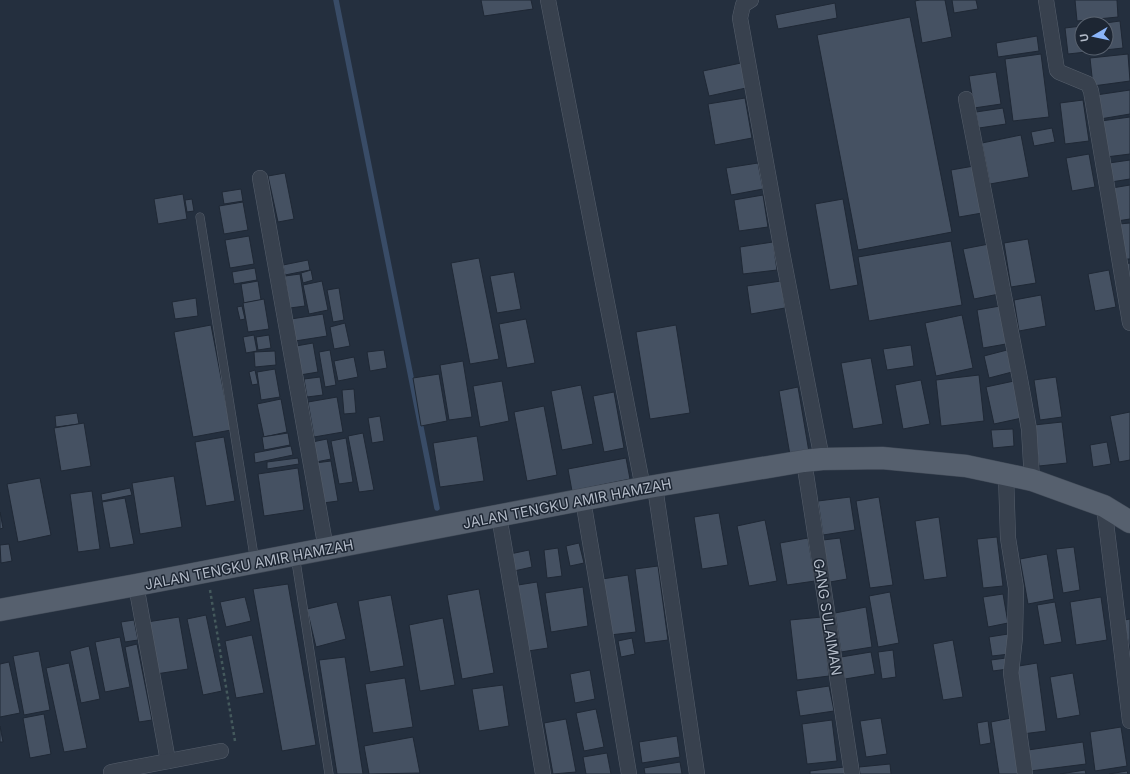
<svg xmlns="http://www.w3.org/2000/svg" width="1130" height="774" font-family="Inter,sans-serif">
  <rect width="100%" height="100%" fill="#242f3e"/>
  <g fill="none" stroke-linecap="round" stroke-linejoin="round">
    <polyline stroke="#394c67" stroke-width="5.5" points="336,0 437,508"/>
  </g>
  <g fill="#455162" stroke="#1f2835">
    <polygon points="481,0 531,0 533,9 484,16"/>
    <polygon points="920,0 945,0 952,37 922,43 915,1"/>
    <polygon points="952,0 976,0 978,9 954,13"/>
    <polygon points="1075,0 1117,0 1118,17 1077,21"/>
    <polygon points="835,3 837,18 778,29 775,15"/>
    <polygon points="910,17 952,232 858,250 817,35"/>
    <polygon points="1120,21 1123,48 1068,54 1065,28 1082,26 1082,48 1106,48 1106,24 1098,24"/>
    <polygon points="1037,36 1039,51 998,57 996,43"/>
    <polygon points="1041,54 1049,117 1013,121 1005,59"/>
    <polygon points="1128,54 1130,81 1093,86 1090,58"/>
    <polygon points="741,63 746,88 709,96 703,71"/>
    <polygon points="996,72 1001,104 974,108 969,76"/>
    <polygon points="1130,90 1130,114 1100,119 1096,95"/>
    <polygon points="745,98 752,138 715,145 708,104"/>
    <polygon points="1083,100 1089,141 1065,144 1060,103"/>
    <polygon points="1003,108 1006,124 979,128 976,112"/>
    <polygon points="1130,117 1130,154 1106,157 1101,121"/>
    <polygon points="1052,128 1055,142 1034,146 1031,132"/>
    <polygon points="1021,135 1029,177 990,184 982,143"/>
    <polygon points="1089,154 1095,187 1072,191 1066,158"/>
    <polygon points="1130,160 1130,179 1111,182 1109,163"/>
    <polygon points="758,163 763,189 731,195 726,168"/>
    <polygon points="974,166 982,213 959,217 951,170"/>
    <polygon points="285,173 294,219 278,222 268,176"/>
    <polygon points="1130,185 1130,219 1117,221 1112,188"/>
    <polygon points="241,189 243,201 224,204 222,192"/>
    <polygon points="183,194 187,219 158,224 154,199"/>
    <polygon points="763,195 768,227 739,231 734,200"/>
    <polygon points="192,199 194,211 187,212 185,200"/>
    <polygon points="843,199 858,285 830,290 815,204"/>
    <polygon points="243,202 248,230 224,234 219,206"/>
    <polygon points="1130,223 1130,259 1125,259 1119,224"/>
    <polygon points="249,236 254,264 230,268 225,240"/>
    <polygon points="1028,239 1036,283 1011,287 1004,243"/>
    <polygon points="951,241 962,305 869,321 858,257"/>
    <polygon points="773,242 777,270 743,274 740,247"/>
    <polygon points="989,244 999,294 974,299 963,249"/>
    <polygon points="479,258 499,359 470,364 451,263"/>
    <polygon points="308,260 310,270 285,275 283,265"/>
    <polygon points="1130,263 1130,298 1124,264"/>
    <polygon points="255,268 257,280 234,284 232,272"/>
    <polygon points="311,270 313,280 303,283 301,273"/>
    <polygon points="1109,270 1116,307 1095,311 1088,274"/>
    <polygon points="514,272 521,309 497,313 490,276"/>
    <polygon points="300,274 305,306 290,308 285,276"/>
    <polygon points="258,281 261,300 244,303 241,284"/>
    <polygon points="322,281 328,310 309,314 303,285"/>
    <polygon points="781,281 785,308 751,314 747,286"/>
    <polygon points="339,288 344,320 333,322 327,290"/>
    <polygon points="1041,295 1046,326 1019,331 1014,300"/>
    <polygon points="196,298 198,316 175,319 172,302"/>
    <polygon points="264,299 269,329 248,332 243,303"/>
    <polygon points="242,306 245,319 240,320 237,307"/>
    <polygon points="1000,306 1006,344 983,348 977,310"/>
    <polygon points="323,314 327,336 295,341 291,319"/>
    <polygon points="962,315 973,368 936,376 925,323"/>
    <polygon points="526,319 535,363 507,368 499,324"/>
    <polygon points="345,323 350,346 334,349 330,327"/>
    <polygon points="211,325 231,430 193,437 174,332"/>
    <polygon points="676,325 690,413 650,419 636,332"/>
    <polygon points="254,335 257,351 246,353 243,337"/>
    <polygon points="269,335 271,348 258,350 256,337"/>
    <polygon points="313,343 318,372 300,375 296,346"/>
    <polygon points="911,345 914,366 887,370 883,349"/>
    <polygon points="330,350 336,385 325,387 319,352"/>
    <polygon points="384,350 387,368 370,371 367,352"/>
    <polygon points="1007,350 1012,372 989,378 984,356"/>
    <polygon points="275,351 276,365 255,367 254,352"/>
    <polygon points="354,357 358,377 338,381 334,361"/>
    <polygon points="871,358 883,424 853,429 841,363"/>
    <polygon points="463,361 472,417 449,420 440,365"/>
    <polygon points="275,369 280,397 261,400 257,372"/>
    <polygon points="255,370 258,384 252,385 249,372"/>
    <polygon points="439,374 447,421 421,426 413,378"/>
    <polygon points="979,375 984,421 941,426 936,380"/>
    <polygon points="320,377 323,395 307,397 304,379"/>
    <polygon points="1056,377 1062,417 1040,420 1034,380"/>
    <polygon points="921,380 930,424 903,429 895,385"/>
    <polygon points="502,381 509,421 480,427 473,386"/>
    <polygon points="1014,381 1022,418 994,424 986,387"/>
    <polygon points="581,385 593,444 562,450 551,391"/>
    <polygon points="798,387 809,452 790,455 779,391"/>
    <polygon points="354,389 356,413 344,414 342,390"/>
    <polygon points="614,392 624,448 604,452 593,396"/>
    <polygon points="337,397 343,432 314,437 308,402"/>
    <polygon points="281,399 287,432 264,437 257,404"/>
    <polygon points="544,406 557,475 527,481 514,412"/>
    <polygon points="1130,412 1130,460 1119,462 1110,416"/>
    <polygon points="77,413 79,424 56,427 55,416"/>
    <polygon points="380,416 384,441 372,443 368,418"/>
    <polygon points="1062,422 1067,463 1039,466 1034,425"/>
    <polygon points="84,423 91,466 61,471 54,428"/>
    <polygon points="1013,429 1014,446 993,448 991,430"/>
    <polygon points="288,433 290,445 264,450 262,437"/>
    <polygon points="363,433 374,490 359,492 348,436"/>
    <polygon points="477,436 484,481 440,487 433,443"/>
    <polygon points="224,437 235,501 206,506 195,442"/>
    <polygon points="346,438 353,482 339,484 331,441"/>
    <polygon points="327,439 331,459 316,462 312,442"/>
    <polygon points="1107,442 1111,464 1093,467 1090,445"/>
    <polygon points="291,446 293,455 255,463 254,453"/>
    <polygon points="298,458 299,464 267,469 267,462"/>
    <polygon points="626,458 630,479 572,491 568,469"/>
    <polygon points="331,461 338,501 323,503 315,463"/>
    <polygon points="298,468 304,510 264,516 258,474"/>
    <polygon points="174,476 182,527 140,534 132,483"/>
    <polygon points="40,478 51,535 18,542 7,484"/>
    <polygon points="130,488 132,495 102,501 101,494"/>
    <polygon points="92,491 100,549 78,552 70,494"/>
    <polygon points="850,497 855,530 823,535 818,501"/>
    <polygon points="879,497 893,585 870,588 856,501"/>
    <polygon points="125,498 134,544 110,548 102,502"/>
    <polygon points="0,512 3,528 0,529"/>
    <polygon points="719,513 728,565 702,569 694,517"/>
    <polygon points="939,517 947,577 924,580 915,521"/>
    <polygon points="765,520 777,581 749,586 737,526"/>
    <polygon points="997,537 1003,586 983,588 977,539"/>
    <polygon points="808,538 815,581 787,585 780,543"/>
    <polygon points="840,538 847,579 830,582 823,540"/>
    <polygon points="579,543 584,563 570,566 566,546"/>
    <polygon points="9,544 12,561 1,563 0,545"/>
    <polygon points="1074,547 1080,590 1063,593 1056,549"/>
    <polygon points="558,548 562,576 547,578 544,550"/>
    <polygon points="529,550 532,567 514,571 510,554"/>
    <polygon points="1047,554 1054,599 1028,604 1020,559"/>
    <polygon points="658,566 668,640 645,643 635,569"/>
    <polygon points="628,575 636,632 610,635 602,579"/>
    <polygon points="537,582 548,648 528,651 518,585"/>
    <polygon points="288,584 316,745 282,751 253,589"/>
    <polygon points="583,587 588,626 551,632 545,593"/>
    <polygon points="479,589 494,673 462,679 447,595"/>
    <polygon points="890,592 899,643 878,647 869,596"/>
    <polygon points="1003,594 1008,623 988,627 983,597"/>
    <polygon points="391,595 404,666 370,672 358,601"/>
    <polygon points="245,597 251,621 226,627 220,602"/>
    <polygon points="1101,597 1107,640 1076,645 1070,602"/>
    <polygon points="337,602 346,639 316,647 307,609"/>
    <polygon points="1055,602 1062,642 1044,645 1037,605"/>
    <polygon points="866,607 872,647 841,652 835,613"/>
    <polygon points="206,615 222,691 203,695 187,619"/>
    <polygon points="179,617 188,669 156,674 147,622"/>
    <polygon points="822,617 829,676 797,680 790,620"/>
    <polygon points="443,618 455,685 420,691 409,625"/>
    <polygon points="1130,619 1130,651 1124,620"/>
    <polygon points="134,620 138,640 125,642 121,622"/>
    <polygon points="1008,634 1010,654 992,656 989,637"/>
    <polygon points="252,635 264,693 236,698 225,641"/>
    <polygon points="120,637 130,687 105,692 95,642"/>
    <polygon points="632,638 635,654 621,657 618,641"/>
    <polygon points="953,640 963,697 943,700 933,644"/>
    <polygon points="137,644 152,720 139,722 125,647"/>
    <polygon points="89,646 100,699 81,703 70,651"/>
    <polygon points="893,650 896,677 882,679 878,652"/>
    <polygon points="39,651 50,710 24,715 13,656"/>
    <polygon points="871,652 875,674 845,679 841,657"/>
    <polygon points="345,657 363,774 337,774 319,660"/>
    <polygon points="1006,658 1008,669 993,671 991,660"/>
    <polygon points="9,662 20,713 0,717 0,664"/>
    <polygon points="69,663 87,748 64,752 46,668"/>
    <polygon points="1037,663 1046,731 1022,734 1013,667"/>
    <polygon points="590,670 595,699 575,703 570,674"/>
    <polygon points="1073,673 1080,715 1057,719 1050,677"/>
    <polygon points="405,678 413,727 373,733 365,684"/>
    <polygon points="503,685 509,726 479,731 472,689"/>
    <polygon points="829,686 834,711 800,716 796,691"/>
    <polygon points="596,709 604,747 584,751 576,713"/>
    <polygon points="44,714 51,754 30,758 23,718"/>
    <polygon points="881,718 887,754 866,757 860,721"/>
    <polygon points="1011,718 1020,774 999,774 991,722"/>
    <polygon points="566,719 576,772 553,774 544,723"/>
    <polygon points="832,720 837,761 807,764 802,724"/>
    <polygon points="988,721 991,743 980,745 977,723"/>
    <polygon points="0,726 3,742 0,742"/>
    <polygon points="1121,727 1127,766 1095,771 1090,732"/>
    <polygon points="677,736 680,757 642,763 639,742"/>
    <polygon points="413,737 420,773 369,774 364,746"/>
    <polygon points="1083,742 1086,764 1030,771 1028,750"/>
    <polygon points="607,753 611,774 586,774 583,757"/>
    <polygon points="680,762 682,774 645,774 644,768"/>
    <polygon points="890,764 891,774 860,774 859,767"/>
    <polygon points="844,767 845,774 810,774 810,771"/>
    <polygon points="1085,770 1086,774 1060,774"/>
    <polygon points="1127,771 1128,774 1109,774"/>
  </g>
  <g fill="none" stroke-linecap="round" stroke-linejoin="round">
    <defs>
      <g id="lane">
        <polyline points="200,217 255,562"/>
        <polyline points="295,555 329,774"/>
      </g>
      <g id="street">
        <polyline points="548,0 643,488"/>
        <polyline points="751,0 743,5 740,18 782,252 822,459"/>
        <polyline points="1046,0 1057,70 1059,72 1088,84 1091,91 1130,323"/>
        <polyline points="966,99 1020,379 1029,429 1032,480"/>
        <polyline points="260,178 326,549"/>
        <polyline points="804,461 852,774"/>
        <polyline points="1006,475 1008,538 1016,588 1015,637 1011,673 1025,774"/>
        <polyline points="655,487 697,774"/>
        <polyline points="583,500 629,774"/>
        <polyline points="1104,506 1130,721"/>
        <polyline points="499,516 543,774"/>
        <polyline points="136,585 168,761"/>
        <polyline points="111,772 221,751"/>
      </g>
      <polyline id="primary" points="0,610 136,585 643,488 804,461 822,459 882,458 966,466 1032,480 1104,506 1130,522"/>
    </defs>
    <use href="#lane" stroke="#565f6c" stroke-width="9"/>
    <use href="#street" stroke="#565f6c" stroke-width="16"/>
    <use href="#primary" stroke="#414a57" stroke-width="23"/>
    <polyline stroke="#44595c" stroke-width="2.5" stroke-dasharray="3 3" stroke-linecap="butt" points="210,590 235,741"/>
    <use href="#lane" stroke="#38414e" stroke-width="8"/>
    <use href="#street" stroke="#38414e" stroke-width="15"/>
    <use href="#primary" stroke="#56606e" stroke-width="22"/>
  </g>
  <g text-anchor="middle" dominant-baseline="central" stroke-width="3" stroke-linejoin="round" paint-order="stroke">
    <g font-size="14" fill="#b4bcc9" stroke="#1d2633">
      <text transform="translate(567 503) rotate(-11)">JALAN TENGKU AMIR HAMZAH</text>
      <text transform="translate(249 564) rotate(-11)">JALAN TENGKU AMIR HAMZAH</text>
      <text transform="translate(828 617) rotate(81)">GANG SULAIMAN</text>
    </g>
  </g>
  <g transform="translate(1094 36) rotate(261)"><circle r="19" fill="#1d2633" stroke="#59626f"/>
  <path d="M0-3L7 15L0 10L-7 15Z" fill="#8ab4f8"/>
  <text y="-6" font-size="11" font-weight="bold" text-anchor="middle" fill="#b4bcc9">U</text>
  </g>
</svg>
